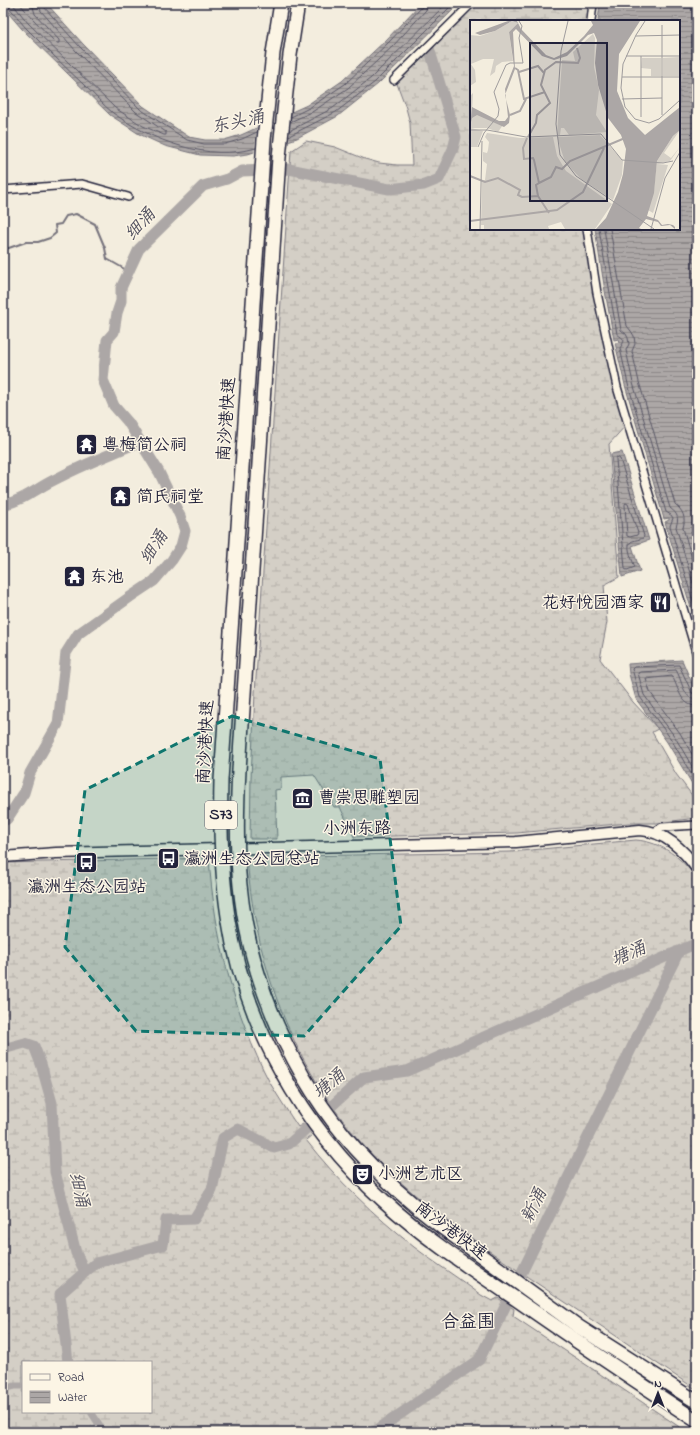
<svg xmlns="http://www.w3.org/2000/svg" width="700" height="1435" font-family="'Indie Flower','LXGW WenKai TC',sans-serif">
  <defs>
    <pattern id="wetland-marsh" width="20" height="14" patternUnits="userSpaceOnUse"><rect width="20" height="14" fill="#d4cfc6"/><path d="M1 5h8M5 5V1M11 12h8M15 12V8" fill="none" stroke="#b6b1ab"/></pattern>
    <pattern id="water-rules" width="6" height="5" patternUnits="userSpaceOnUse"><rect width="6" height="5" fill="#aca7a6"/><path d="M0 2.5h6" fill="none" stroke="#8c8888"/></pattern>
  </defs>
  <rect width="100%" height="100%" fill="#f3edde"/>
  <filter id="ink" filterUnits="userSpaceOnUse"><feTurbulence type="fractalNoise" baseFrequency=".025" numOctaves="2"/><feDisplacementMap in="SourceGraphic" scale="8" xChannelSelector="R" yChannelSelector="G"/><feConvolveMatrix kernelMatrix="1 2 1 2 8 2 1 2 1" color-interpolation-filters="sRGB"/></filter>
  <g filter="url(#ink)">
    <g fill="url(#wetland-marsh)" stroke="#7b7880" fill-rule="evenodd">
      <polygon points="475,3 591,3 588,21 471,21 471,229 585,229 626,425 609,444 619,577 604,585 607,622 600,659 633,702 658,729 652,732 676,774 697,802 697,811 695,812 696,818 657,823 629,823 517,833 354,837 340,807 334,807 314,775 281,777 281,789 275,790 277,839 250,839 251,778 255,693 291,151 306,141 335,147 365,159 379,163 397,165 412,165 410,123 406,108 396,81"/>
      <path d="M 636,840 C 662,842 682,858 697,879 L 697,1390 C 646,1356 595,1322 544,1288 C 493,1254 442,1220 397,1179 C 304,1095 256,980 247,857 L 510,852 Z"/>
      <path d="M 209,858 C 214,935 234,1014 270,1083 C 279,1098 288,1112 298,1127 L 303,1124 L 312,1135 L 306,1140 C 337,1180 374,1215 414,1247 C 436,1264 459,1278 481,1295 L 492,1301 L 498,1298 L 514,1309 L 513,1316 L 687,1432 L 3,1432 L 3,863 ZM 23,1362 L 151,1362 L 151,1412 L 23,1412 Z"/>
    </g>
    <g fill="url(#water-rules)" stroke="#75727b">
      <polygon points="3,3 46,3 83,44 143,106 189,137 205,140 224,140 241,135 307,105 342,81 387,39 421,3 460,3 378,84 338,116 297,138 248,154 233,156 200,155 165,146 139,134 110,115 22,29 3,7"/>
      <polygon points="609,3 697,3 697,628 665,522 669,520 669,518 664,519 625,385 615,343 620,342 619,339 614,340 605,291 595,229 679,229 679,21 598,21 600,4 609,5"/>
      <polygon points="622,452 649,540 632,546 640,571 622,577 611,454"/>
      <polygon points="682,660 697,695 697,791 691,782 667,742 636,699 629,674 628,664"/>
    </g>
    <polygon fill="#f3edde" points="292,110 289,143 254,154 257,126"/>
    <g fill="none" stroke-linecap="round" stroke-linejoin="round">
      <g stroke="#595766" stroke-width="1">
        <polyline points="12,3 28,23 115,108 143,126 164,135 166,135 166,132 136,112 76,51 41,11 38,3"/>
        <polyline points="19,3 33,19 56,43 59,43 59,40 35,14 32,3"/>
        <polyline points="43,3 44,7 80,47 140,109 187,140 204,144 225,144 242,139 257,132"/>
        <path d="M 3,4 C 10,5 20,22 26,28 C 45,47 65,67 84,85 C 94,94 103,105 113,113 C 152,141 208,162 256,148"/>
        <polyline points="291,117 309,108 345,84 389,42 422,7 423,3"/>
        <polyline points="290,122 312,112 348,88 393,46 426,10 428,3"/>
        <polyline points="289,131 333,108 371,78 447,3"/>
        <polyline points="289,136 336,112 375,82 454,3"/>
        <path d="M 599,229 L 617,334 C 625,340 626,339 620,348 L 628,384 L 666,512 L 671,515 L 673,518 L 670,526 L 697,614"/>
        <path d="M 604,229 L 621,330 L 626,334 L 628,338 L 629,344 L 626,350 L 633,383 L 670,508 C 678,514 679,518 676,527 L 697,596"/>
        <path d="M 610,229 L 627,326 L 631,331 L 634,336 L 635,344 L 632,351 L 639,382 L 675,504 C 683,511 686,517 683,528 L 697,576"/>
        <path d="M 617,457 L 620,459 L 644,536 L 643,538 C 639,540 632,540 630,543 C 626,547 633,562 635,567 L 627,570 L 625,569 L 616,459 Z"/>
        <polygon points="626,503 628,504 638,533 637,535 630,537 627,536 625,505"/>
        <polyline points="697,695 692,693 679,665 634,667 632,669 640,697 671,739 697,784"/>
        <path d="M 697,700 C 683,700 682,679 676,670 L 640,672 L 638,673 L 644,695 L 675,737 L 697,775"/>
        <path d="M 697,706 C 680,706 679,688 672,676 L 646,679 L 650,692 L 680,733 L 697,763"/>
      </g>
      <polyline stroke="#75727b" stroke-width="2" points="3,250 26,242 38,242 50,238 56,233 55,225 61,224 66,216 76,214 95,224 105,248 107,259 128,271"/>
      <g stroke="#aca7a6" stroke-width="7">
        <polyline points="3,1389 15,1386 23,1386"/>
        <polyline points="91,1412 104,1432"/>
      </g>
      <g stroke="#aca7a6" stroke-width="11">
        <path d="M 3,505 C 25,500 38,487 58,478 C 84,464 112,454 139,442"/>
        <polyline points="3,821 7,819 24,793 30,773 58,724 66,653 78,634 130,597 154,581 172,560 181,546 185,531 180,516 159,472 128,422 114,406 103,380 107,340 114,332 117,313 121,301 121,288 139,249 203,186 227,179 242,171 289,169 389,189 424,185 439,179 453,149 456,137 429,48"/>
        <polyline points="3,1049 25,1043 34,1046 41,1064 52,1103 55,1172 76,1253 85,1272 60,1294 68,1362"/>
        <polyline points="85,1272 96,1263 163,1245 166,1220 194,1219 212,1190 223,1138 238,1129 274,1148 289,1144 364,1077 407,1071 697,943"/>
        <polyline points="374,1432 479,1360 678,953"/>
      </g>
      <defs>
        <g id="minor">
          <polyline points="591,21 593,3"/>
          <polyline points="394,80 472,3"/>
          <polyline points="3,190 82,184 128,197"/>
          <polyline points="587,229 597,293 617,387 697,655"/>
          <polyline points="654,832 662,827 697,825"/>
        </g>
        <path id="secondary" d="M 3,857 L 56,853 L 516,842 L 640,830 C 664,831 684,850 697,869"/>
      </defs>
      <use href="#minor" stroke="#22223b" stroke-width="10"/>
      <use href="#secondary" stroke="#22223b" stroke-width="13"/>
      <use href="#minor" stroke="#fcf5e5" stroke-width="7"/>
      <use href="#secondary" stroke="#fcf5e5" stroke-width="10"/>
      <defs>
        <g id="motorway-bridge">
          <path d="M 281,3 L 273,53 L 264,140 L 221,780 C 220,825 221,871 228,916 C 244,1024 302,1127 383,1200 C 423,1237 470,1268 516,1299 C 576,1341 636,1381 697,1421"/>
          <path d="M 298,3 L 290,55 L 279,157 L 239,770 C 237,808 236,847 240,885 C 249,979 292,1078 356,1149 C 382,1178 411,1204 443,1228 L 579,1327 L 697,1402"/>
        </g>
      </defs>
      <use href="#motorway-bridge" stroke="#22223b" stroke-width="16" stroke-linecap="butt"/>
      <use href="#motorway-bridge" stroke="#fcf5e5" stroke-width="13"/>
    </g>
  </g>
  <path fill="#0f766e" fill-opacity="0.2" stroke="#0f766e" stroke-width="3" stroke-dasharray="8 5" stroke-linejoin="round" d="M 232,716 L 380,759 L 401,926 L 304,1036 L 136,1031 L 65,947 L 85,790 Z"/>
  <defs>
    <symbol id="temple-square" viewBox="-11 -11 22 22"><rect x="-9" y="-9" width="18" height="18" rx="4" fill="#22223b" stroke="#fcf5e5"/><path d="M0-6L5-2H3V0L6.5 2.5H4V6H1.5V3h-3V6H-4V2.5H-6.5L-3 0V-2H-5Z" fill="#fff"/></symbol>
    <symbol id="restaurant-square" viewBox="-11 -11 22 22"><rect x="-9" y="-9" width="18" height="18" rx="4" fill="#22223b" stroke="#fcf5e5"/><path d="M-5-6h1v4h1v-4h1v4h1v-4h1v5L-1.5 .5V6h-2V.5L-5-1ZM5-6V6H3V1.5H1.5Q1.5-4 5-6Z" fill="#fff"/></symbol>
    <symbol id="museum-square" viewBox="-11 -11 22 22"><rect x="-9" y="-9" width="18" height="18" rx="4" fill="#22223b" stroke="#fcf5e5"/><path d="M0-6L6-3V-2H-6V-3ZM-5-1h2V3h-2ZM-1-1h2V3h-2ZM3-1h2V3H3ZM-6 4H6V6H-6Z" fill="#fff"/></symbol>
    <symbol id="bus-square" viewBox="-11 -11 22 22"><rect x="-9" y="-9" width="18" height="18" rx="4" fill="#22223b" stroke="#fcf5e5"/><path d="M-5-6H5V4H4V6H2V4H-2V6H-4V4H-5ZM-3.5-4V0h7V-4ZM-3.5 1.2v1.5H-2V1.2ZM2 1.2v1.5H3.5V1.2Z" fill="#fff"/></symbol>
    <symbol id="theatre-square" viewBox="-11 -11 22 22"><rect x="-9" y="-9" width="18" height="18" rx="4" fill="#22223b" stroke="#fcf5e5"/><path d="M-5-5.5Q0-4 5-5.5V0Q5 5 0 6Q-5 5-5 0ZM-3.3-2.5H-1v1.5H-3.3ZM1-2.5H3.3v1.5H1ZM-2.8 1Q0 5.5 2.8 1Z" fill="#fff"/></symbol>
  </defs>
  <g fill-rule="evenodd">
    <use href="#temple-square" x="74" y="432" width="25" height="25"/>
    <use href="#temple-square" x="108" y="484" width="25" height="25"/>
    <use href="#temple-square" x="62" y="564" width="25" height="25"/>
    <use href="#restaurant-square" x="648" y="590" width="25" height="25"/>
    <use href="#museum-square" x="290" y="786" width="25" height="25"/>
    <use href="#bus-square" x="156" y="846" width="25" height="25"/>
    <use href="#bus-square" x="74" y="850" width="25" height="25"/>
    <use href="#theatre-square" x="350" y="1162" width="25" height="25"/>
  </g>
  <g text-anchor="middle" dominant-baseline="central" stroke-width="3" stroke-linejoin="round" paint-order="stroke">
    <rect fill="#fcf5e5" stroke="#63616e" stroke-width="1" x="205" y="801" width="32" height="28" rx="3"/>
    <g font-size="16" font-weight="bold" fill="#22223b">
      <text x="221" y="815">S73</text>
    </g>
    <g font-size="17" fill="#22223b" stroke="#fcf5e5">
      <text transform="translate(227 419) rotate(-86)">南沙港快速</text>
      <text transform="translate(206 742) rotate(-87)">南沙港快速</text>
      <text transform="translate(357 829) rotate(-1)">小洲东路</text>
      <text transform="translate(451 1231) rotate(37)">南沙港快速</text>
    </g>
    <g font-size="17" fill="#22223b" stroke="#fcf5e5" text-anchor="start">
      <text x="102" y="445">粤梅简公祠</text>
      <text x="136" y="497">简氏祠堂</text>
      <text x="90" y="577">东池</text>
      <text x="644" y="603" text-anchor="end">花好悦园酒家</text>
      <text x="318" y="798">曹崇思雕塑园</text>
      <text x="184" y="859">瀛洲生态公园总站</text>
      <text x="87" y="887" text-anchor="middle">瀛洲生态公园站</text>
      <text x="378" y="1174">小洲艺术区</text>
    </g>
    <g font-size="18" font-style="italic" fill="#525160" stroke="#fcf5e5">
      <text transform="translate(238 123) rotate(-12)">东头涌</text>
      <text transform="translate(141 225) rotate(-48)">细涌</text>
      <text transform="translate(155 548) rotate(-58)">细涌</text>
      <text transform="translate(629 955) rotate(-24)">塘涌</text>
      <text transform="translate(330 1085) rotate(-41)">塘涌</text>
      <text transform="translate(78 1190) rotate(77)">细涌</text>
      <text transform="translate(535 1206) rotate(-64)">新涌</text>
    </g>
    <g font-size="18" fill="#22223b" stroke="#fcf5e5">
      <text x="468" y="1323">合益围</text>
    </g>
  </g>
  <g transform="translate(470 20)">
    <rect width="210" height="210" fill="#f3edde"/>
    <path d="M 209,37 L 210,56 L 193,56 L 193,38 ZM 172,38 L 191,38 L 191,56 L 181,56 L 181,49 L 171,48 Z" fill="#d4cfc6"/>
    <path d="M 42,1 L 48,3 L 39,12 L 43,41 L 32,42 L 26,46 L 25,52 L 20,56 L 24,39 L 13,39 L 1,44 L 5,50 L 6,62 L 0,66 L 0,15 L 10,16 L 25,11 ZM 123,14 L 125,18 L 124,47 L 129,70 L 126,95 L 137,112 L 99,115 L 94,108 L 91,108 L 90,115 L 87,115 L 92,40 L 105,41 L 103,32 ZM 3,73 L 2,92 L 33,105 L 28,112 L 17,108 L 1,108 L 13,111 L 7,127 L 0,127 L 0,76 ZM 17,113 L 50,118 L 83,117 L 87,136 L 96,151 L 142,184 L 125,209 L 95,209 L 91,202 L 78,206 L 79,209 L 14,209 L 14,205 L 11,205 L 12,161 L 15,160 L 17,144 L 13,141 L 13,132 L 17,133 L 18,130 L 19,122 L 15,117 ZM 130,115 L 153,141 L 152,155 L 143,180 L 111,159 L 95,142 L 87,117 Z" fill="#d4cfc6"/>
    <path d="M 210,110 L 194,133 L 201,138 L 210,127 L 200,141 L 188,144 L 198,145 L 183,193 L 178,190 L 184,170 L 187,141 L 203,116 Z" fill="#d4cfc6"/>
    <path d="M 38,1 L 47,1 L 51,9 L 76,35 L 84,38 L 97,32 L 114,16 L 123,5 L 121,1 L 170,1 L 149,34 L 147,71 L 158,98 L 175,115 L 210,87 L 210,110 L 203,116 L 187,141 L 184,173 L 177,196 L 188,200 L 192,205 L 198,204 L 203,205 L 205,207 L 205,209 L 200,205 L 191,206 L 188,202 L 176,199 L 169,208 L 171,209 L 126,209 L 136,198 L 148,172 L 153,154 L 156,129 L 151,115 L 138,98 L 128,65 L 125,43 L 127,20 L 124,13 L 118,15 L 97,36 L 84,40 L 72,36 L 46,9 L 43,12 L 45,49 L 35,75 L 40,95 L 39,103 L 34,107 L 7,95 L 2,98 L 0,106 L 2,87 L 29,101 L 35,101 L 38,97 L 35,69 L 44,46 L 39,12 L 48,3 L 42,1 L 25,11 L 10,15 L 5,13 Z" fill="#aca7a6"/>
    <path fill="none" stroke="#aca7a6" stroke-width="2" d="M 45,48 L 48,50 L 54,79 L 75,72M 49,52 L 68,46 L 74,53M 40,95 L 50,91 L 56,79M 58,117 L 66,103 L 67,95 L 80,83 L 71,65 L 75,50 L 86,42 L 108,43 L 110,38 L 107,28M 57,118 L 53,128 L 54,139 L 63,138 L 64,140 L 69,163 L 66,165 L 68,176M 0,156 L 15,162 L 28,158 L 50,170 L 48,175 L 52,177 L 68,176 L 79,193M 69,163 L 81,157 L 86,147 L 92,149 L 100,141 L 155,118M 0,201 L 87,190 L 113,172 L 134,128"/>
    <path fill="none" stroke="#9f9c9d" stroke-width="1" d="M 98,1 L 91,31 L 86,104 L 90,135 L 106,156 L 184,209M 175,1 L 166,15 L 153,44 L 151,68 L 155,87 L 165,99 L 179,103 L 189,99 L 210,80M 166,16 L 210,15M 156,36 L 210,36M 152,57 L 210,57M 152,79 L 192,78M 192,95 L 192,5M 171,97 L 171,36M 0,110 L 17,110M 17,110 L 56,117 L 131,114 L 152,140 L 193,143 L 203,141M 8,127 L 14,113 L 28,96 L 29,89 L 24,72 L 36,45 L 40,43 L 53,43 L 49,18 L 52,6 L 49,1M 10,209 L 12,121M 181,209 L 195,158 L 210,132"/>
    <path fill="#22223b" fill-opacity="0.15" stroke="#22223b" stroke-width="2" d="M 60,23 L 137,23 L 137,181 L 60,181 Z"/>
    <rect width="210" height="210" fill="none" stroke="#22223b" stroke-width="2"/>
  </g>
  <rect width="700" height="1435" fill="none" stroke="#fcf5e5" stroke-width="16"/>
  <rect x="8" y="8" width="684" height="1419" fill="none" stroke="#22223b" stroke-width="1.5" filter="url(#ink)"/>
  <rect x="22" y="1361" width="130" height="52" fill="#fcf5e5" stroke="#a5a1a1"/>
  <rect x="30" y="1374" width="20" height="6" fill="#fcf5e5" stroke="#a5a1a1"/>
  <text x="58" y="1381" font-size="12" fill="#22223b">Road</text>
  <rect x="30" y="1391" width="20" height="12" fill="url(#water-rules)" stroke="#a5a1a1"/>
  <text x="58" y="1401" font-size="12" fill="#22223b">Water</text>
  <g transform="translate(658 1393)" stroke="#fcf5e5" stroke-width="3" paint-order="stroke">
  <path d="M0-3L7 15L0 10L-7 15Z" fill="#22223b"/>
  <text y="-6" font-size="11" font-weight="bold" text-anchor="middle" fill="#22223b">N</text>
  </g>
</svg>
